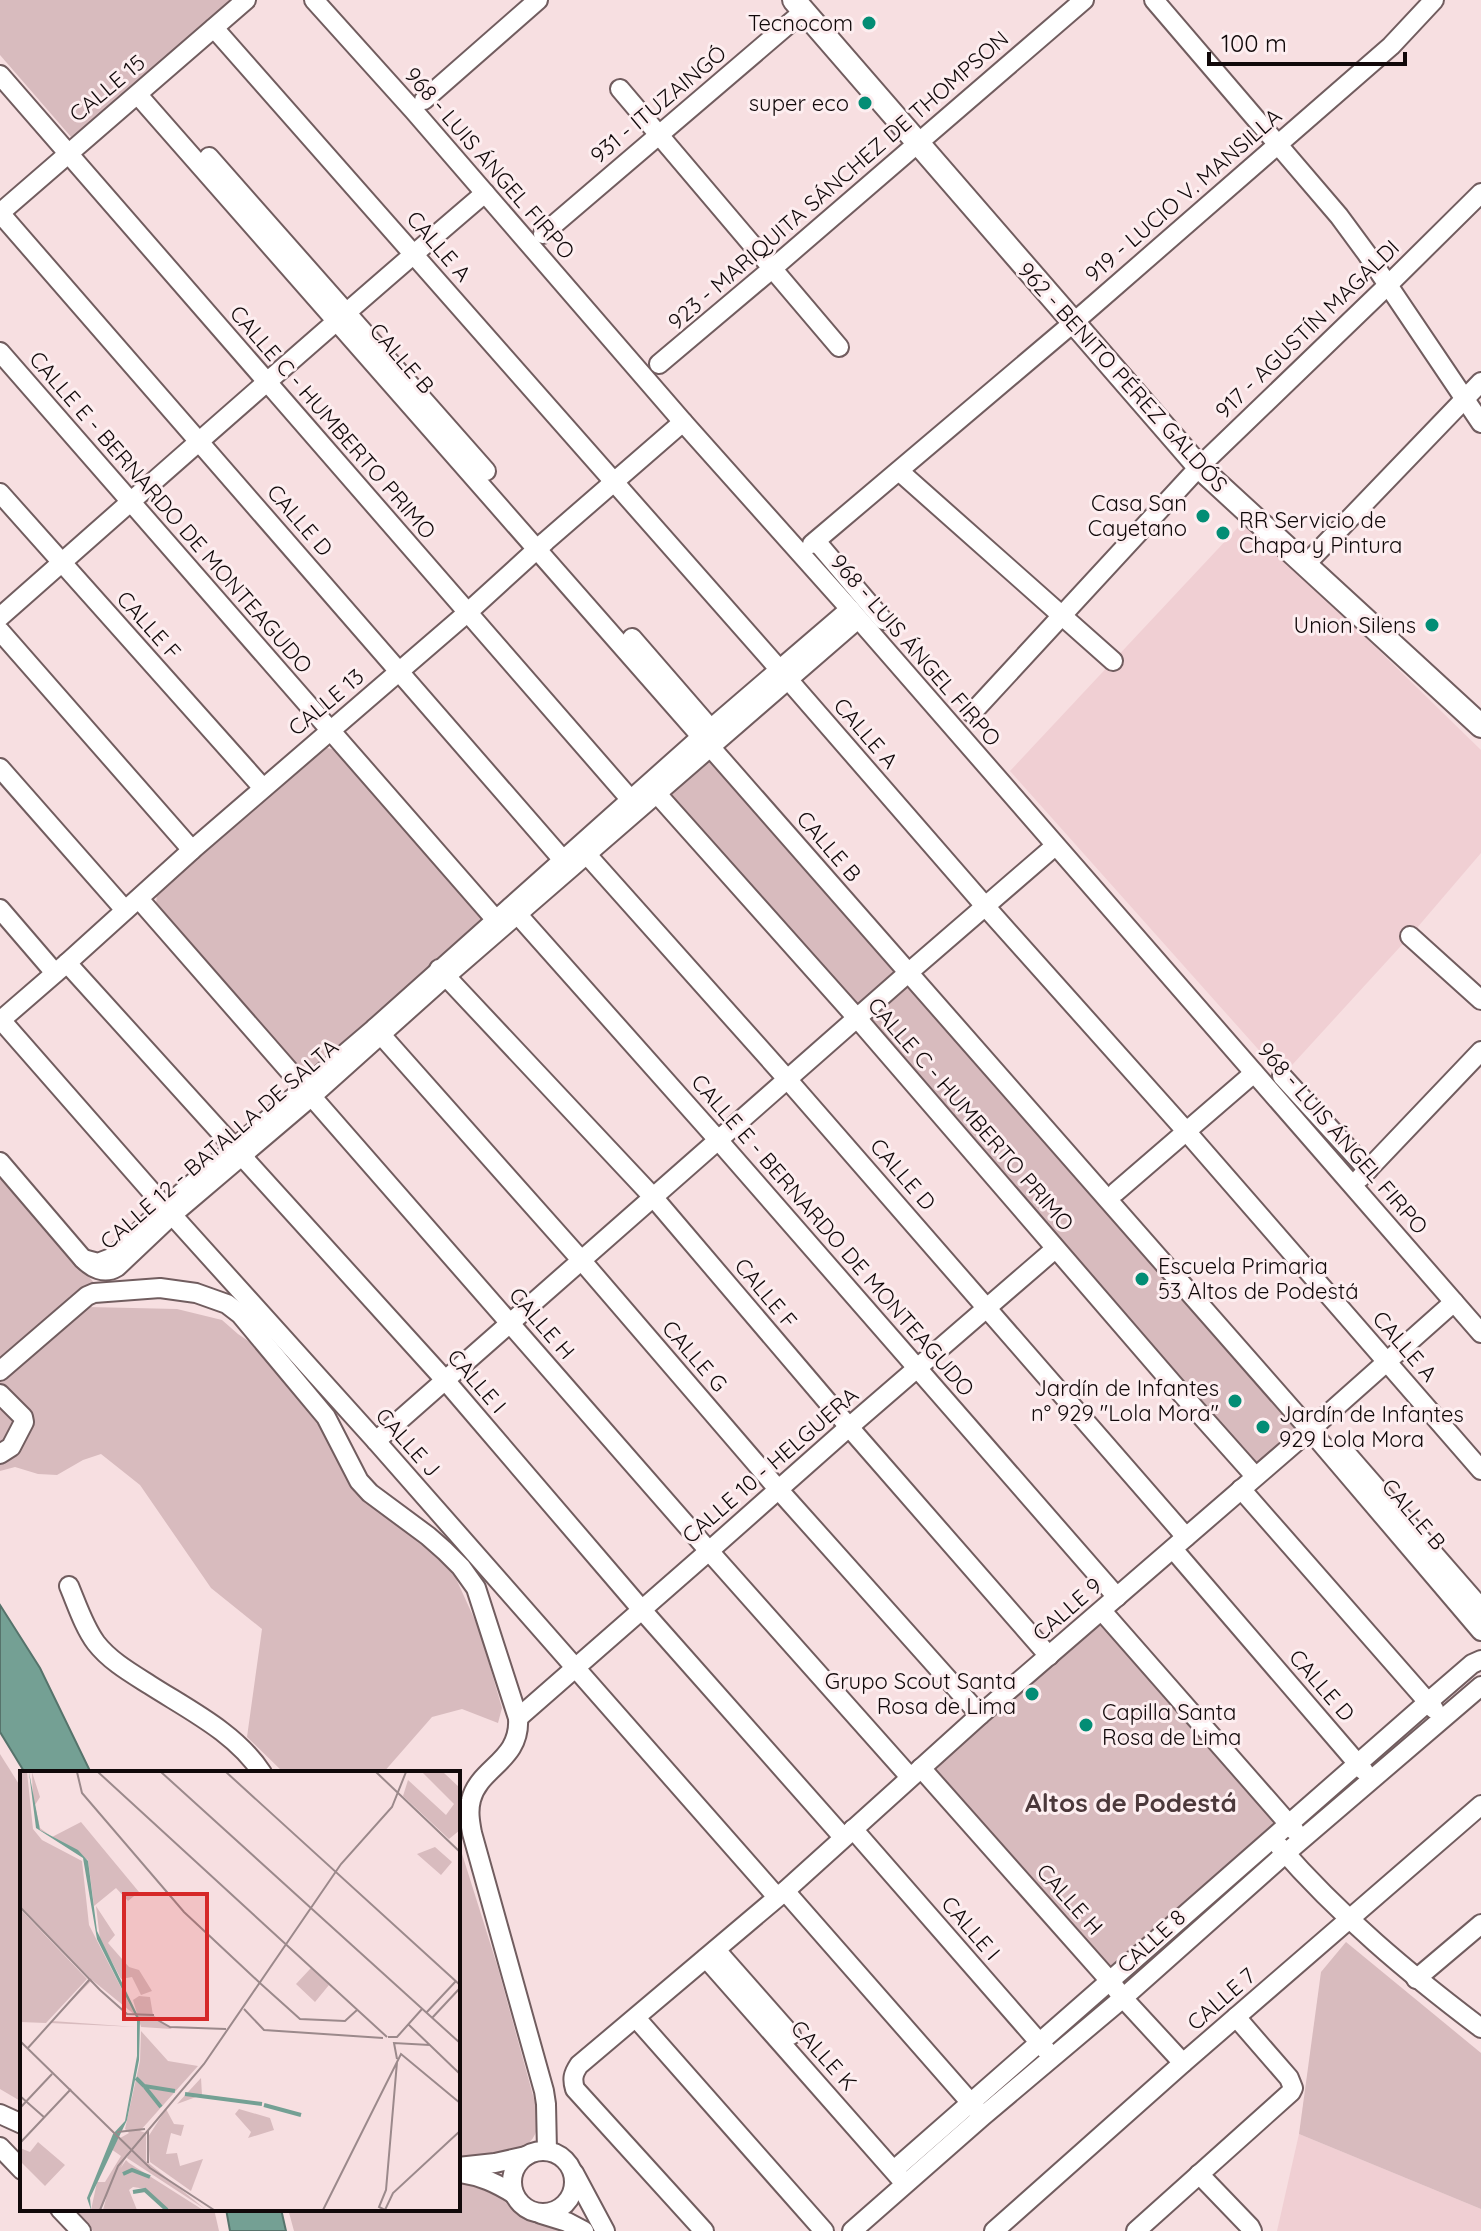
<svg xmlns="http://www.w3.org/2000/svg" width="1481" height="2231" font-family="Quicksand,sans-serif">
  <rect width="100%" height="100%" fill="#f7dfe1"/>
  <g fill="#f0cfd3">
    <polygon points="1245,520 1481,750 1481,853 1410,936 1282,1076 1010,771"/>
    <polygon points="1299,2134 1481,2209 1481,2231 1277,2231"/>
  </g>
  <g fill="#d8bbbe">
    <polygon points="0,0 234,0 72,138 0,55"/>
    <polygon points="710,746 1310,1430 1255,1476 656,793"/>
    <polygon points="324,747 339,751 481,914 481,924 311,1072 300,1071 156,905 157,893"/>
    <polygon points="0,1178 97,1286 87,1296 70,1296 55,1328 88,1307 177,1309 222,1320 238,1334 266,1353 328,1436 344,1468 369,1504 421,1541 453,1572 479,1629 502,1708 498,1723 462,1709 432,1717 383,1773 284,1773 247,1737 262,1629 211,1588 140,1485 101,1454 83,1460 57,1475 38,1474 15,1467 0,1471"/>
    <polygon points="1101,1623 1277,1821 1111,1968 936,1772 939,1762"/>
    <polygon points="0,1754 22,1789 22,2102 0,2089"/>
    <path d="M 458,1841 L 498,1968 L 537,2110 C 537,2116 538,2124 537,2129 C 529,2159 483,2160 458,2165 Z"/>
    <polygon points="1346,1942 1481,2053 1481,2209 1299,2134 1321,1972"/>
    <polygon points="458,2182 498,2194 520,2216 562,2231 294,2231 288,2209 458,2209"/>
    <polygon points="70,2209 214,2209 219,2231 93,2231"/>
  </g>
  <g fill="#74a094" stroke="#56736b" stroke-width="2">
    <polygon points="0,1605 40,1668 91,1773 25,1773 0,1732"/>
    <polygon points="226,2209 281,2209 286,2231 230,2231"/>
  </g>
  <g fill="none" stroke-linecap="round" stroke-linejoin="round">
    <defs>
      <g id="minor">
        <polyline points="314,0 414,111 683,422 850,609 1481,1333"/>
        <polyline points="1154,0 1339,216 1367,254 1481,423"/>
        <polyline points="214,28 779,669 985,906 1186,1131 1481,1470"/>
        <polyline points="0,75 631,800"/>
        <polyline points="620,89 839,347"/>
        <polyline points="138,95 1310,1430 1481,1631"/>
        <polyline points="424,100 538,0"/>
        <polyline points="209,157 486,471"/>
        <polyline points="0,213 563,860"/>
        <polyline points="0,213 246,0"/>
        <polyline points="543,234 804,11"/>
        <polyline points="0,352 496,920"/>
        <polyline points="659,364 773,268 1084,0"/>
        <polyline points="899,471 1113,661"/>
        <polyline points="0,493 263,788"/>
        <polyline points="816,541 883,620"/>
        <polyline points="812,544 1073,323 1391,46 1434,0"/>
        <polyline points="1305,565 1481,382"/>
        <path d="M 850,609 L 701,737 L 375,1028 L 165,1207 L 111,1258 L 98,1263 L 83,1259 C 92,1268 104,1275 117,1267 L 172,1215 L 312,1096 L 446,976 L 858,619"/>
        <path d="M 0,617 C 161,475 322,332 485,193"/>
        <polyline points="0,631 192,850"/>
        <polyline points="632,638 717,736"/>
        <polyline points="972,713 1199,467 1387,286 1481,193"/>
        <polyline points="0,768 125,910"/>
        <polyline points="650,786 857,1018 1173,1384 1255,1476"/>
        <polyline points="581,848 788,1080 1186,1537"/>
        <polyline points="139,899 709,1551 910,1777"/>
        <polyline points="511,907 719,1141 1117,1597"/>
        <polyline points="0,909 55,973"/>
        <polyline points="1410,936 1481,1000"/>
        <polyline points="67,963 445,1380 642,1610 843,1837"/>
        <polyline points="439,969 654,1198 849,1427 1049,1656"/>
        <polyline points="1,1020 165,1207 376,1441 777,1897"/>
        <polyline points="0,1021 67,963 192,850 467,613 546,541 683,422"/>
        <polyline points="375,1028 582,1261 778,1489 980,1715"/>
        <polyline points="1282,1076 1368,1170"/>
        <polyline points="0,1162 83,1259"/>
        <polyline points="1360,1178 1481,1051"/>
        <polyline points="1116,1192 1254,1073"/>
        <path d="M 0,1371 L 87,1296 L 94,1293 L 160,1288 L 196,1293 L 227,1304 L 240,1314 L 326,1417 L 359,1481 L 370,1493 L 428,1536 L 445,1551 L 461,1567 L 476,1588 L 518,1718 C 521,1761 479,1767 471,1800 C 468,1811 470,1822 472,1833 L 544,2091 L 546,2104 L 547,2151"/>
        <polyline points="0,1394 23,1417 24,1422 11,1447 0,1454"/>
        <polyline points="376,1441 908,973 1055,846"/>
        <polyline points="1346,1453 1481,1608"/>
        <polyline points="1241,1489 1434,1709"/>
        <polyline points="1173,1549 1364,1771"/>
        <path d="M 69,1586 C 77,1605 84,1627 96,1643 C 110,1661 131,1673 150,1685 C 189,1710 236,1733 262,1773"/>
        <polyline points="1102,1611 1295,1831"/>
        <polyline points="518,1718 709,1551 849,1427 1055,1249"/>
        <polyline points="921,1768 1110,1981 1123,1998 1183,2063"/>
        <polyline points="853,1829 1046,2050"/>
        <path d="M 1279,1846 C 1339,1915 1408,1973 1481,2028"/>
        <polyline points="785,1891 978,2111"/>
        <polyline points="716,1950 791,2035"/>
        <polyline points="706,1958 900,2178"/>
        <polyline points="1416,1979 1481,1924"/>
        <polyline points="636,2018 824,2231"/>
        <polyline points="0,2114 22,2124"/>
        <polyline points="0,2147 22,2170"/>
        <circle cx="543" cy="2182" r="31"/>
        <polyline points="458,2167 495,2163 526,2156"/>
        <polyline points="894,2170 1428,1702 1472,1664 1481,1660"/>
        <path d="M 461,2173 C 481,2176 496,2183 514,2194"/>
        <polyline points="574,2173 605,2231"/>
        <polyline points="1199,2174 1250,2227 1252,2231"/>
        <polyline points="60,2209 81,2231"/>
        <polyline points="541,2214 567,2222 584,2231"/>
        <path d="M 704,2231 L 575,2089 C 572,2079 573,2074 579,2065 L 785,1891 L 980,1715 L 1310,1430 L 1454,1302"/>
        <polyline points="852,2231 983,2116 1123,1998 1286,1853 1481,1686"/>
        <polyline points="994,2231 1183,2063 1481,1805"/>
        <polyline points="1136,2231 1291,2092 1293,2088 1289,2078 1236,2017"/>
      </g>
      <polyline id="major" points="794,0 1199,467 1481,726"/>
    </defs>
    <use href="#minor" stroke="#715d5f" stroke-width="22"/>
    <use href="#major" stroke="#715d5f" stroke-width="26"/>
    <use href="#minor" stroke="#fff" stroke-width="18"/>
    <use href="#major" stroke="#fff" stroke-width="22"/>
  </g>
  <g fill="#038d75" stroke="#fdeef0" stroke-width="3">
    <circle cx="869" cy="23" r="8"/>
    <circle cx="865" cy="103" r="8"/>
    <circle cx="1203" cy="516" r="8"/>
    <circle cx="1223" cy="533" r="8"/>
    <circle cx="1432" cy="625" r="8"/>
    <circle cx="1142" cy="1279" r="8"/>
    <circle cx="1235" cy="1401" r="8"/>
    <circle cx="1263" cy="1427" r="8"/>
    <circle cx="1032" cy="1694" r="8"/>
    <circle cx="1086" cy="1725" r="8"/>
  </g>
  <g text-anchor="middle" dominant-baseline="central" stroke-width="6" stroke-linejoin="round" paint-order="stroke">
    <g font-size="22" fill="#11090a" stroke="#fdeef0" text-anchor="end">
      <text x="853" y="23">Tecnocom</text>
      <text x="849" y="103">super eco</text>
      <text x="1187" y="503">Casa San<tspan x="1187" dy="25">Cayetano</tspan></text>
      <text x="1239" y="520" text-anchor="start">RR Servicio de<tspan x="1239" dy="25">Chapa y Pintura</tspan></text>
      <text x="1416" y="625">Union Silens</text>
      <text x="1158" y="1266" text-anchor="start">Escuela Primaria<tspan x="1158" dy="25">53 Altos de Podestá</tspan></text>
      <text x="1219" y="1388">Jardín de Infantes<tspan x="1219" dy="25">n° 929 "Lola Mora"</tspan></text>
      <text x="1279" y="1414" text-anchor="start">Jardín de Infantes<tspan x="1279" dy="25">929 Lola Mora</tspan></text>
      <text x="1016" y="1681">Grupo Scout Santa<tspan x="1016" dy="25">Rosa de Lima</tspan></text>
      <text x="1102" y="1712" text-anchor="start">Capilla Santa<tspan x="1102" dy="25">Rosa de Lima</tspan></text>
    </g>
    <g font-size="22" fill="#11090a" stroke="#fdeef0">
      <text transform="translate(107 88) rotate(-40)">CALLE 15</text>
      <text transform="translate(658 104) rotate(-40)">931 - ITUZAINGÓ</text>
      <text transform="translate(490 163) rotate(49)">968 - LUIS ÁNGEL FIRPO</text>
      <text transform="translate(838 180) rotate(-41)">923 - MARIQUITA SÁNCHEZ DE THOMPSON</text>
      <text transform="translate(1183 195) rotate(-41)">919 - LUCIO V. MANSILLA</text>
      <text transform="translate(439 246) rotate(49)">CALLE A</text>
      <text transform="translate(1307 329) rotate(-44)">917 - AGUSTÍN MAGALDI</text>
      <text transform="translate(402 358) rotate(49)">CALLE B</text>
      <text transform="translate(1123 377) rotate(48)">962 - BENITO PÉREZ GALDÓS</text>
      <text transform="translate(333 422) rotate(49)">CALLE C - HUMBERTO PRIMO</text>
      <text transform="translate(171 512) rotate(49)">CALLE E - BERNARDO DE MONTEAGUDO</text>
      <text transform="translate(300 520) rotate(49)">CALLE D</text>
      <text transform="translate(149 625) rotate(48)">CALLE F</text>
      <text transform="translate(916 650) rotate(49)">968 - LUIS ÁNGEL FIRPO</text>
      <text transform="translate(326 702) rotate(-40)">CALLE 13</text>
      <text transform="translate(866 733) rotate(49)">CALLE A</text>
      <text transform="translate(829 846) rotate(49)">CALLE B</text>
      <text transform="translate(971 1114) rotate(49)">CALLE C - HUMBERTO PRIMO</text>
      <text transform="translate(1343 1138) rotate(49)">968 - LUIS ÁNGEL FIRPO</text>
      <text transform="translate(219 1144) rotate(-41)">CALLE 12 - BATALLA DE SALTA</text>
      <text transform="translate(903 1174) rotate(49)">CALLE D</text>
      <text transform="translate(833 1235) rotate(49)">CALLE E - BERNARDO DE MONTEAGUDO</text>
      <text transform="translate(766 1293) rotate(50)">CALLE F</text>
      <text transform="translate(542 1323) rotate(49)">CALLE H</text>
      <text transform="translate(1405 1346) rotate(49)">CALLE A</text>
      <text transform="translate(695 1356) rotate(49)">CALLE G</text>
      <text transform="translate(477 1381) rotate(49)">CALLE I</text>
      <text transform="translate(408 1442) rotate(48)">CALLE J</text>
      <text transform="translate(770 1465) rotate(-41)">CALLE 10 - HELGUERA</text>
      <text transform="translate(1414 1514) rotate(50)">CALLE B</text>
      <text transform="translate(1067 1609) rotate(-41)">CALLE 9</text>
      <text transform="translate(1322 1685) rotate(49)">CALLE D</text>
      <text transform="translate(1070 1899) rotate(48)">CALLE H</text>
      <text transform="translate(971 1928) rotate(49)">CALLE I</text>
      <text transform="translate(1151 1941) rotate(-42)">CALLE 8</text>
      <text transform="translate(1221 1999) rotate(-41)">CALLE 7</text>
      <text transform="translate(824 2055) rotate(48)">CALLE K</text>
    </g>
    <g font-size="26" font-weight="bold" fill="#4b383a" stroke="#fdeef0">
      <text x="1131" y="1802">Altos de Podestá</text>
    </g>
  </g>
  <g transform="translate(20 1771)">
    <rect width="440" height="440" fill="#f7dfe1"/>
    <path d="M 0,1 L 7,1 L 13,58 L 22,69 L 62,90 L 69,154 L 115,244 L 72,209 L 32,250 L 116,256 L 30,252 L 70,207 L 0,135 ZM 12,1 L 20,26 L 15,34 L 20,57 L 32,66 L 61,51 L 119,121 L 108,130 L 96,117 L 74,135 L 68,89 L 20,59 L 13,32 ZM 402,1 L 423,1 L 440,17 L 440,59 L 429,68 L 383,25 L 388,9 L 426,44 L 434,33 ZM 415,76 L 432,91 L 421,104 L 397,83 ZM 76,135 L 95,164 L 88,172 L 109,196 L 119,199 L 132,220 L 121,224 L 112,206 L 101,208 L 80,168 ZM 2,140 L 67,208 L 26,252 L 0,251 ZM 291,197 L 309,214 L 295,231 L 276,213 ZM 119,225 L 130,226 L 133,244 L 152,258 L 121,256 L 113,229 ZM 121,260 L 148,290 L 178,295 L 120,360 L 126,362 L 126,390 L 185,438 L 107,387 L 110,378 L 80,439 L 71,439 L 77,411 L 85,411 L 101,385 L 91,378 L 93,371 L 109,362 L 105,358 L 120,290 ZM 181,307 L 182,324 L 208,327 L 176,326 L 157,333 ZM 146,338 L 154,353 L 164,354 L 161,365 L 151,362 L 146,383 L 157,382 L 160,395 L 183,388 L 171,420 L 130,391 L 128,366 ZM 219,338 L 250,347 L 254,359 L 228,367 L 231,361 L 215,343 ZM 18,371 L 45,394 L 25,415 L 0,390 L 0,377 L 10,381 ZM 106,389 L 109,392 L 183,439 L 149,439 L 126,418 L 113,416 L 109,419 L 117,439 L 83,439 L 90,413 Z" fill="#d8bbbe"/>
    <path d="M 9,1 L 20,59 L 58,79 L 68,90 L 77,160 L 120,249 L 119,289 L 107,349 L 70,427 L 71,439 L 67,427 L 93,363 L 105,350 L 117,285 L 117,248 L 77,168 L 63,87 L 16,57 Z" fill="#74a094"/>
    <path fill="none" stroke="#74a094" stroke-width="4" d="M 116,307 L 124,315 L 155,320M 125,316 L 141,336M 165,323 L 242,333M 244,334 L 281,344M 103,403 L 112,399 L 130,406M 113,421 L 125,419 L 147,439"/>
    <path fill="none" stroke="#9b898b" stroke-width="2" d="M 57,1 L 62,22 L 164,141 L 241,213M 78,1 L 367,266M 141,1 L 292,138M 206,1 L 440,214M 356,1 L 440,81M 0,136 L 80,219M 292,138 L 440,272M 241,213 L 280,248 L 325,250 L 337,239M 80,219 L 107,243 L 134,244M 224,238 L 244,259 L 363,267M 406,242 L 436,210M 134,247 L 150,256 L 206,258M 412,247 L 440,217M 389,254 L 440,303M 368,266 L 377,266 L 402,238M 0,270 L 130,397 L 194,439M 7,278 L 70,208M 377,288 L 374,272 L 410,274M 377,291 L 366,419 L 359,436 L 365,439 L 373,422 L 440,360M 0,325 L 25,347M 0,337 L 32,303M 128,360 L 128,392M 97,361 L 125,358M 0,372 L 51,318M 80,439 L 98,395 L 184,293 L 321,93 L 372,36 L 386,1M 303,439 L 381,283 L 440,332"/>
    <path fill="#d62828" fill-opacity="0.15" stroke="#d62828" stroke-width="4" d="M 104,123 L 187,123 L 187,248 L 104,248 Z"/>
    <rect width="440" height="440" fill="none" stroke="#11090a" stroke-width="4"/>
  </g>
  <path d="M1209 52v12h196v-12" fill="none" stroke="#11090a" stroke-width="4"/>
  <text x="1221" y="52" font-size="24" fill="#11090a" stroke="#fdeef0" stroke-width="6" paint-order="stroke">100 m</text>
</svg>
